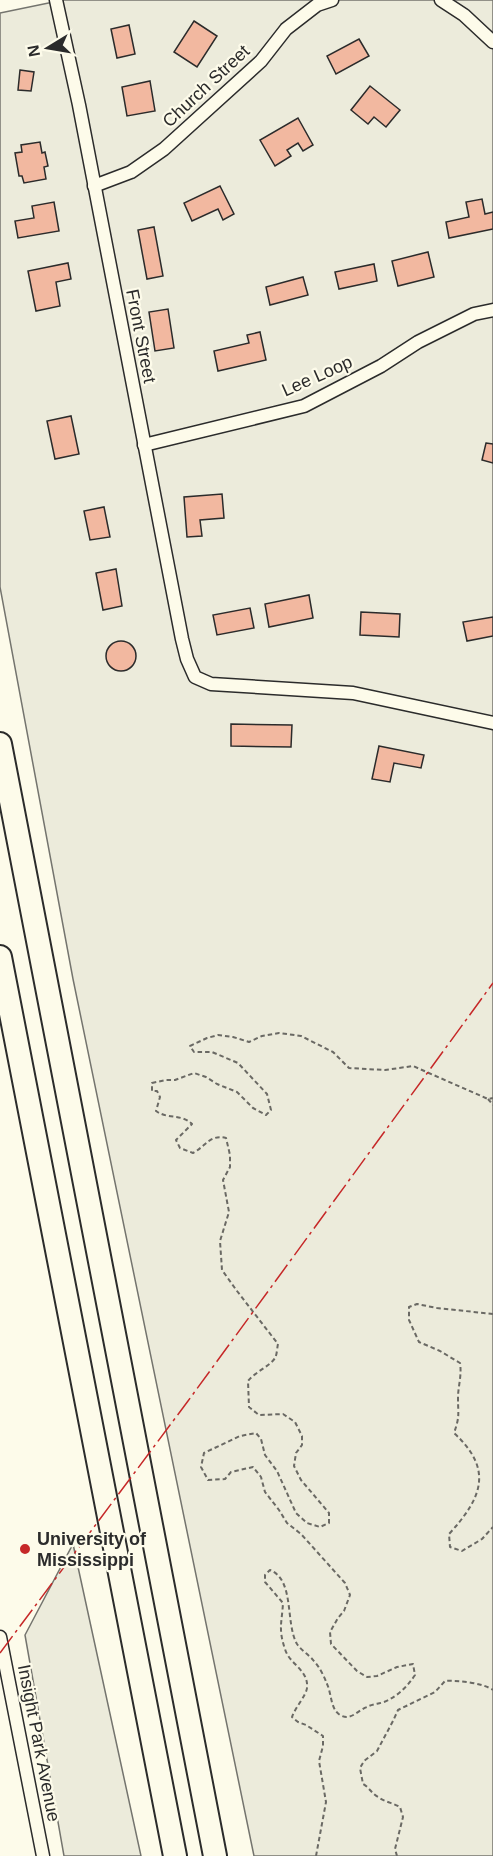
<svg xmlns="http://www.w3.org/2000/svg" width="493" height="1856" font-family="Helvetica,sans-serif">
  <rect width="100%" height="100%" fill="#fdfbea"/>
  <g fill="#ecebdb" stroke="#74746e" stroke-width="1.5">
    <polygon points="63,0 493,0 493,1856 254,1856 73,979 0,587 0,13"/>
    <polygon points="73,1544 141,1856 64,1856 25,1635"/>
  </g>
  <g fill="#f2b8a0" stroke="#2b2b2b" stroke-width="1.5">
    <polygon points="194,21 217,36 197,67 174,52"/>
    <polygon points="129,25 135,54 117,58 111,29"/>
    <polygon points="359,39 369,56 336,74 327,56"/>
    <polygon points="20,70 34,72 31,91 18,90"/>
    <polygon points="150,81 155,111 127,116 122,87"/>
    <polygon points="370,86 400,110 386,127 374,117 368,124 351,110"/>
    <polygon points="298,118 313,145 303,151 298,143 287,150 291,156 275,166 260,140"/>
    <polygon points="40,142 42,153 45,152 48,166 44,167 46,179 24,183 22,176 19,176 15,153 22,152 21,145"/>
    <polygon points="220,186 234,214 223,220 218,209 192,221 184,203"/>
    <polygon points="482,199 485,214 493,212 493,229 449,238 446,222 469,217 466,202"/>
    <polygon points="54,202 59,231 18,238 15,221 34,218 32,206"/>
    <polygon points="154,227 163,276 147,279 138,230"/>
    <polygon points="428,252 434,277 398,286 392,261"/>
    <polygon points="68,263 71,279 56,282 60,306 36,311 28,271"/>
    <polygon points="374,264 377,281 339,289 335,272"/>
    <polygon points="303,277 308,295 270,305 266,287"/>
    <polygon points="168,309 174,348 155,351 149,312"/>
    <polygon points="260,332 266,360 218,371 214,351 249,343 247,335"/>
    <polygon points="71,416 79,454 55,459 47,421"/>
    <polygon points="486,443 493,444 493,463 482,460"/>
    <polygon points="222,494 224,518 200,520 202,536 187,537 184,497"/>
    <polygon points="104,507 110,537 90,540 84,511"/>
    <polygon points="116,569 122,606 103,610 96,573"/>
    <polygon points="309,595 313,618 269,627 265,604"/>
    <polygon points="250,608 254,628 217,635 213,615"/>
    <polygon points="361,612 400,614 399,637 360,635"/>
    <polygon points="493,617 493,636 467,641 463,622"/>
    <circle cx="121" cy="656" r="15"/>
    <polygon points="231,724 292,725 291,747 231,746"/>
    <polygon points="379,746 424,755 421,768 394,763 390,782 372,779"/>
  </g>
  <g fill="none" stroke-linecap="round" stroke-linejoin="round">
    <defs>
      <g id="street">
        <polyline points="56,0 79,105 182,639 187,659 195,677 211,684 353,693 493,723"/>
        <polyline points="441,0 464,15 493,42"/>
        <polyline points="94,186 131,172 164,149 261,61 286,29 317,5 332,0"/>
        <polyline points="144,445 304,406 381,366 418,342 474,314 493,310"/>
        <polyline points="0,1637 43,1856"/>
      </g>
      <g id="highway">
        <polyline points="0,744 215,1856"/>
        <polyline points="0,957 175,1856"/>
      </g>
    </defs>
    <use href="#street" stroke="#2b2b2b" stroke-width="15"/>
    <use href="#highway" stroke="#2b2b2b" stroke-width="26"/>
    <g stroke="#6a6964" stroke-width="2" stroke-dasharray="4.5 3" stroke-linecap="butt">
      <polyline points="488,1099 493,1105"/>
      <path d="M 493,1314 L 437,1308 L 417,1304 L 409,1307 L 409,1320 L 419,1342 L 440,1351 L 460,1363 C 462,1376 458,1386 458,1398 C 458,1415 460,1416 454,1433 C 493,1469 483,1497 449,1534 L 450,1547 L 462,1551 L 482,1539 L 493,1527"/>
      <path d="M 316,1856 L 326,1802 L 319,1761 L 323,1746 L 323,1736 L 306,1725 L 298,1722 L 292,1717 C 296,1706 306,1696 307,1688 C 309,1670 289,1664 285,1649 C 278,1629 282,1622 283,1603 L 265,1582 L 265,1575 L 270,1570 C 295,1580 285,1623 297,1644 C 301,1650 309,1655 313,1660 C 319,1666 324,1676 327,1684 C 332,1694 330,1711 342,1716 C 352,1720 358,1710 367,1707 C 372,1704 378,1704 384,1702 C 398,1696 407,1687 415,1675 L 413,1664 L 397,1667 L 377,1676 L 367,1677 L 357,1671 L 331,1644 L 330,1632 L 338,1618 L 344,1611 L 350,1595 L 345,1583 L 301,1534 L 287,1523 L 279,1510 L 265,1492 L 261,1477 L 253,1467 L 231,1472 L 225,1479 L 208,1480 L 201,1467 L 204,1453 L 240,1436 L 256,1433 L 261,1439 L 265,1455 L 277,1471 L 296,1513 L 307,1523 L 320,1527 L 329,1523 L 329,1513 L 301,1480 L 294,1466 L 296,1453 L 302,1445 L 302,1436 L 295,1422 L 283,1414 L 259,1415 L 249,1407 L 248,1381 C 255,1372 270,1366 275,1358 C 277,1355 277,1348 278,1344 L 237,1291 L 222,1270 L 220,1241 L 229,1212 L 223,1180 L 230,1167 L 230,1155 L 226,1138 C 210,1134 206,1146 193,1153 L 180,1148 L 176,1140 L 192,1124 C 180,1113 169,1120 156,1111 L 160,1097 L 157,1091 L 152,1091 L 152,1083 L 166,1080 L 175,1080 L 194,1073 L 206,1077 L 217,1084 L 237,1092 L 253,1108 L 266,1115 L 271,1110 L 267,1094 L 238,1063 L 212,1052 L 194,1052 L 190,1046 L 207,1038 L 218,1035 L 233,1037 L 249,1042 L 262,1036 L 279,1033 L 301,1036 L 333,1052 L 349,1068 L 385,1070 L 413,1066 L 488,1099 L 493,1098"/>
      <path d="M 397,1856 L 395,1849 L 403,1817 L 400,1807 C 393,1803 385,1802 378,1797 C 371,1793 370,1788 363,1784 L 360,1768 L 364,1761 L 377,1751 L 393,1721 L 398,1710 L 435,1692 L 445,1681 C 458,1680 483,1683 493,1690"/>
    </g>
    <use href="#street" stroke="#fdfbea" stroke-width="12"/>
    <use href="#highway" stroke="#fdfbea" stroke-width="22"/>
    <polyline stroke="#c62828" stroke-width="1.5" stroke-dasharray="21 4.5 3 4.5" stroke-linecap="butt" points="0,1653 188,1401 493,983"/>
  </g>
  <circle fill="#c62828" stroke="#fdfbea" stroke-width="2" cx="25" cy="1549" r="6"/>
  <g text-anchor="middle" dominant-baseline="central" stroke-width="4.5" stroke-linejoin="round" paint-order="stroke">
    <g font-size="18" fill="#2b2b2b" stroke="#fdfbea">
      <text transform="translate(206 86) rotate(-43)">Church Street</text>
      <text transform="translate(141 336) rotate(79)">Front Street</text>
      <text transform="translate(317 376) rotate(-24)">Lee Loop</text>
      <text transform="translate(39 1743) rotate(79)">Insight Park Avenue</text>
    </g>
    <g font-size="18" font-weight="bold" fill="#2b2b2b" stroke="#fdfbea" text-anchor="start">
      <text x="37" y="1539">University of<tspan x="37" dy="21">Mississippi</tspan></text>
    </g>
  </g>
  <g transform="translate(48 48) rotate(259)" stroke="#fdfbea" stroke-width="4.5" paint-order="stroke">
  <path d="M0-4.5L10 22L0 15L-10 22Z" fill="#2b2b2b"/>
  <text y="-9" font-size="16" font-weight="bold" text-anchor="middle" fill="#2b2b2b">N</text>
  </g>
</svg>
